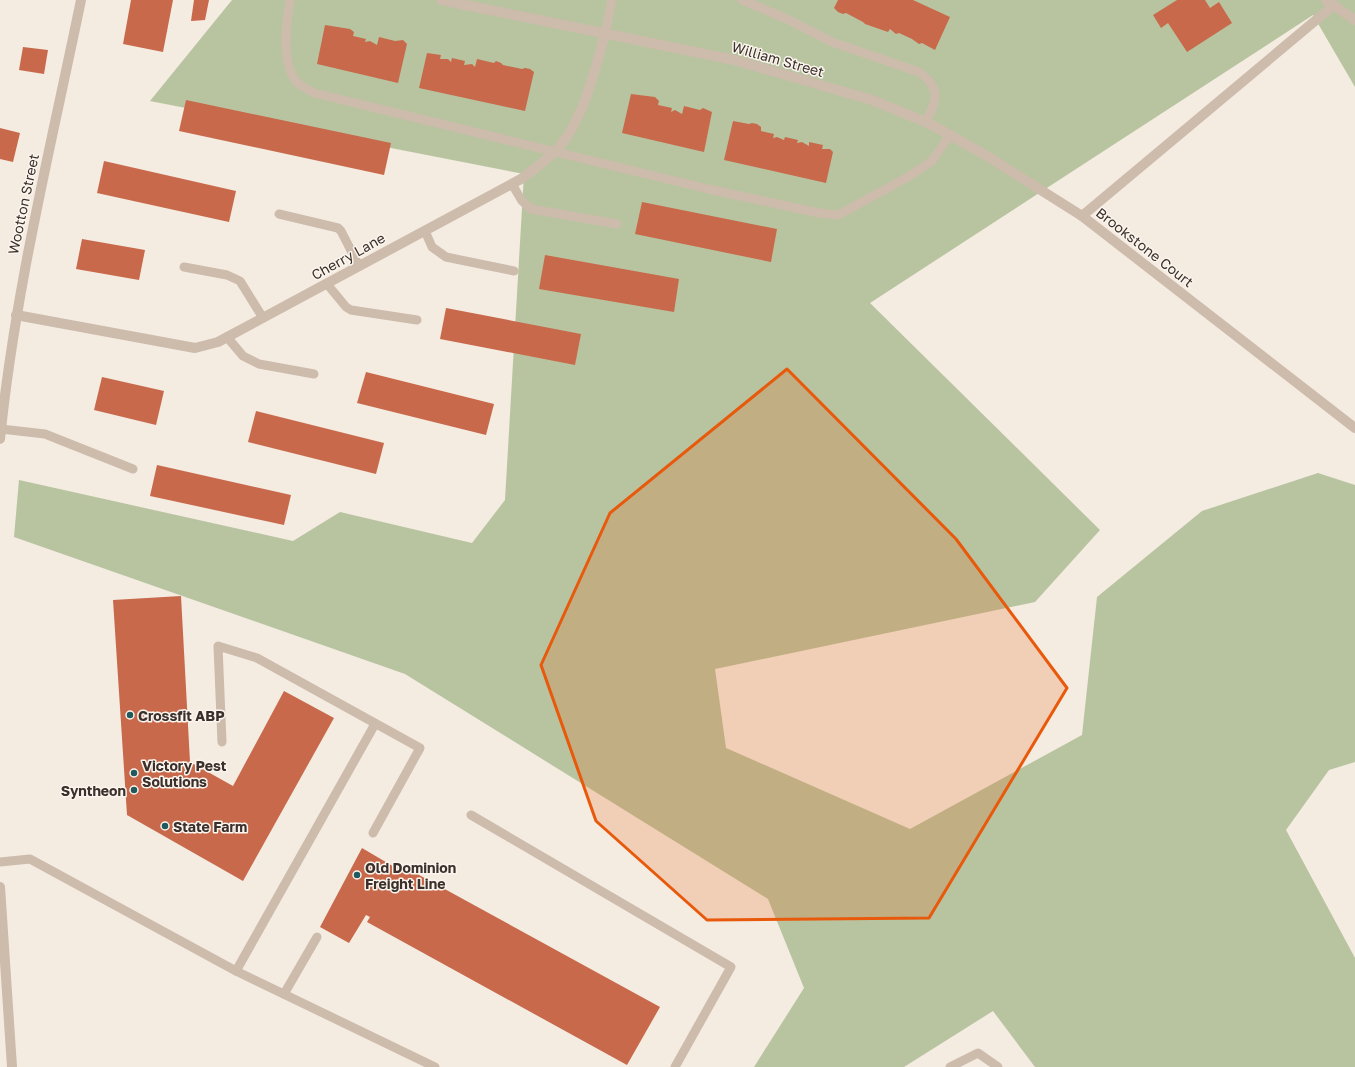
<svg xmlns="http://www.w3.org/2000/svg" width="1355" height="1067" font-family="'Golos Text',sans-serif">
  <rect width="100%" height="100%" fill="#f4ebe1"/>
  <polygon fill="#b8c4a0" points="232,0 1355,0 1355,87 1313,15 870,303 1100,530 1035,602 715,669 726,748 910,829 1082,735 1097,597 1202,511 1318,473 1355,485 1355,762 1329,770 1286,830 1355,958 1355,1067 1035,1067 993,1011 904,1067 754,1067 804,988 768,899 405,674 14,537 19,480 293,541 340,512 472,543 505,500 524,174 150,101"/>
  <g fill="#c8694b">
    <polygon points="131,0 173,0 163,52 123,44"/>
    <polygon points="194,0 209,0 205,20 191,21"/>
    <polygon points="838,0 913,0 950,17 935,50 922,43 919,44 912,39 899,33 896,34 890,29 888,32 865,24 863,22 846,13 843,14 838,12 834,8"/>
    <polygon points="1177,0 1205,0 1210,8 1219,2 1232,23 1187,52 1168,23 1161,28 1153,15"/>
    <polygon points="325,25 350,29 354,32 353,36 366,39 365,42 370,41 377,45 379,37 395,41 403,40 407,44 398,83 317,64"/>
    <polygon points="23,47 48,50 44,74 19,70"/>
    <polygon points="427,53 441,55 440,59 448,59 451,62 452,58 465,61 464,65 472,64 475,67 477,59 494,63 496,61 501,63 503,65 522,69 525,68 530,69 534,72 525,111 419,88"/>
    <polygon points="631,94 655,97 659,101 658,105 672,108 671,112 675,110 682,114 684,106 700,110 703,108 712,112 704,152 622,133"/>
    <polygon points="186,100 391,143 384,175 179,131"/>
    <polygon points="733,121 749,124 752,123 757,124 761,127 761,131 774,134 773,138 777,137 784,140 785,137 798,140 797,143 802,142 809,146 809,142 823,145 822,149 830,149 833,152 826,183 724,160"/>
    <polygon points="0,128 20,133 13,162 0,159"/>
    <polygon points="104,161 236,191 229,222 97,193"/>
    <polygon points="642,202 777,229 771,262 635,234"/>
    <polygon points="82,239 145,250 139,280 76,269"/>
    <polygon points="545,255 679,279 674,312 539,289"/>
    <polygon points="446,308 581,334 575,365 440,339"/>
    <polygon points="366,372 494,404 486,435 357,403"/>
    <polygon points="102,377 164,391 156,425 94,410"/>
    <polygon points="256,411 384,443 376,474 248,442"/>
    <polygon points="157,465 291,495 284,525 150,496"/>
    <polygon points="181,596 190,762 233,786 284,691 334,718 243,881 127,815 113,600"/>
    <polygon points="362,848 396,868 399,864 660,1007 627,1065 367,922 370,917 366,915 349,943 320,927"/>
  </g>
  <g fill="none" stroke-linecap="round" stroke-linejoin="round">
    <g stroke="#cdbbac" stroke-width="9">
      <path d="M 290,0 C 286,22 280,69 300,85 C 304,88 309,90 314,93 L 708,189 L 819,213 L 838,215 L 908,177 L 932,161 L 950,135"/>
      <path d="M 742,0 L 787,19 L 832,42 L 919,72 C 942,89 937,99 926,122"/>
      <polyline points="605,34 612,0"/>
      <polyline points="512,184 522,201 531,209 617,224"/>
      <polyline points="279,214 338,228 341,231 359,266"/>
      <polyline points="425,231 432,247 446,257 514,271"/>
      <polyline points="184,267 227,275 240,281 263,318"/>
      <polyline points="327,284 346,307 351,310 417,320"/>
      <polyline points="227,337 243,356 259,364 314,374"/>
      <polyline points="1,429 45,434 133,469"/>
      <polyline points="222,742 218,646 257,658 420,748 373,833"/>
      <polyline points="471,815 731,967 675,1067"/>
      <polyline points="0,862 30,859 236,971 435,1067"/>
      <polyline points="236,971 375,724"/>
      <polyline points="284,994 317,937"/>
      <polyline points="950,1067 978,1053 998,1067"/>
    </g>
    <g stroke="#cdbbac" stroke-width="10">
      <polyline points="441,0 734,60 872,100 926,122 950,135 987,156 1082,216"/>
      <polyline points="1326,0 1355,20"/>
      <polyline points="1334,5 1082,216 1355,428"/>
      <path d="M 16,315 L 195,348 L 218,342 L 521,179 C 538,166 556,154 568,135 C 587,105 595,68 605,34"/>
    </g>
    <g stroke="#cdbbac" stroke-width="10">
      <path d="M 0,439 C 15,290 51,146 81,0"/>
      <polyline points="0,887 12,1067"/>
    </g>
  </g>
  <path fill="#e8590c" fill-opacity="0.2" stroke="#e8590c" stroke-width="3" stroke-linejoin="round" d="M 787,369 L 956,539 L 1067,688 L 929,918 L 707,920 L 596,821 L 541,665 L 610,513 Z"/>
  <g fill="#1f5a5e" stroke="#fbf5ee" stroke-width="1.5">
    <circle cx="130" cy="715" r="4"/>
    <circle cx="134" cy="773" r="4"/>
    <circle cx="134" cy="790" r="4"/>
    <circle cx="165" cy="826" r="4"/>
    <circle cx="357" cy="875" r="4"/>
  </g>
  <g text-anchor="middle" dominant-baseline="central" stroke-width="3" stroke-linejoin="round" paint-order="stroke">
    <g font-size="14" fill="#3b302b" stroke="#fbf5ee">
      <text transform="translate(778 59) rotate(16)">William Street</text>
      <text transform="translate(23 204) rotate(-78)">Wootton Street</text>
      <text transform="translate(1145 247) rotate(38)">Brookstone Court</text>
      <text transform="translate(348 256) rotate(-29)">Cherry Lane</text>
    </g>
    <g font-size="14" font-weight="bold" fill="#3b302b" stroke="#fbf5ee" text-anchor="start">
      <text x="138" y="715">Crossfit ABP</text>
      <text x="142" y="765">Victory Pest<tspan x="142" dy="16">Solutions</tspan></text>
      <text x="126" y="790" text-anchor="end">Syntheon</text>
      <text x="173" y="826">State Farm</text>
      <text x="365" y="867">Old Dominion<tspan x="365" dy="16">Freight Line</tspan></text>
    </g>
  </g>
</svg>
